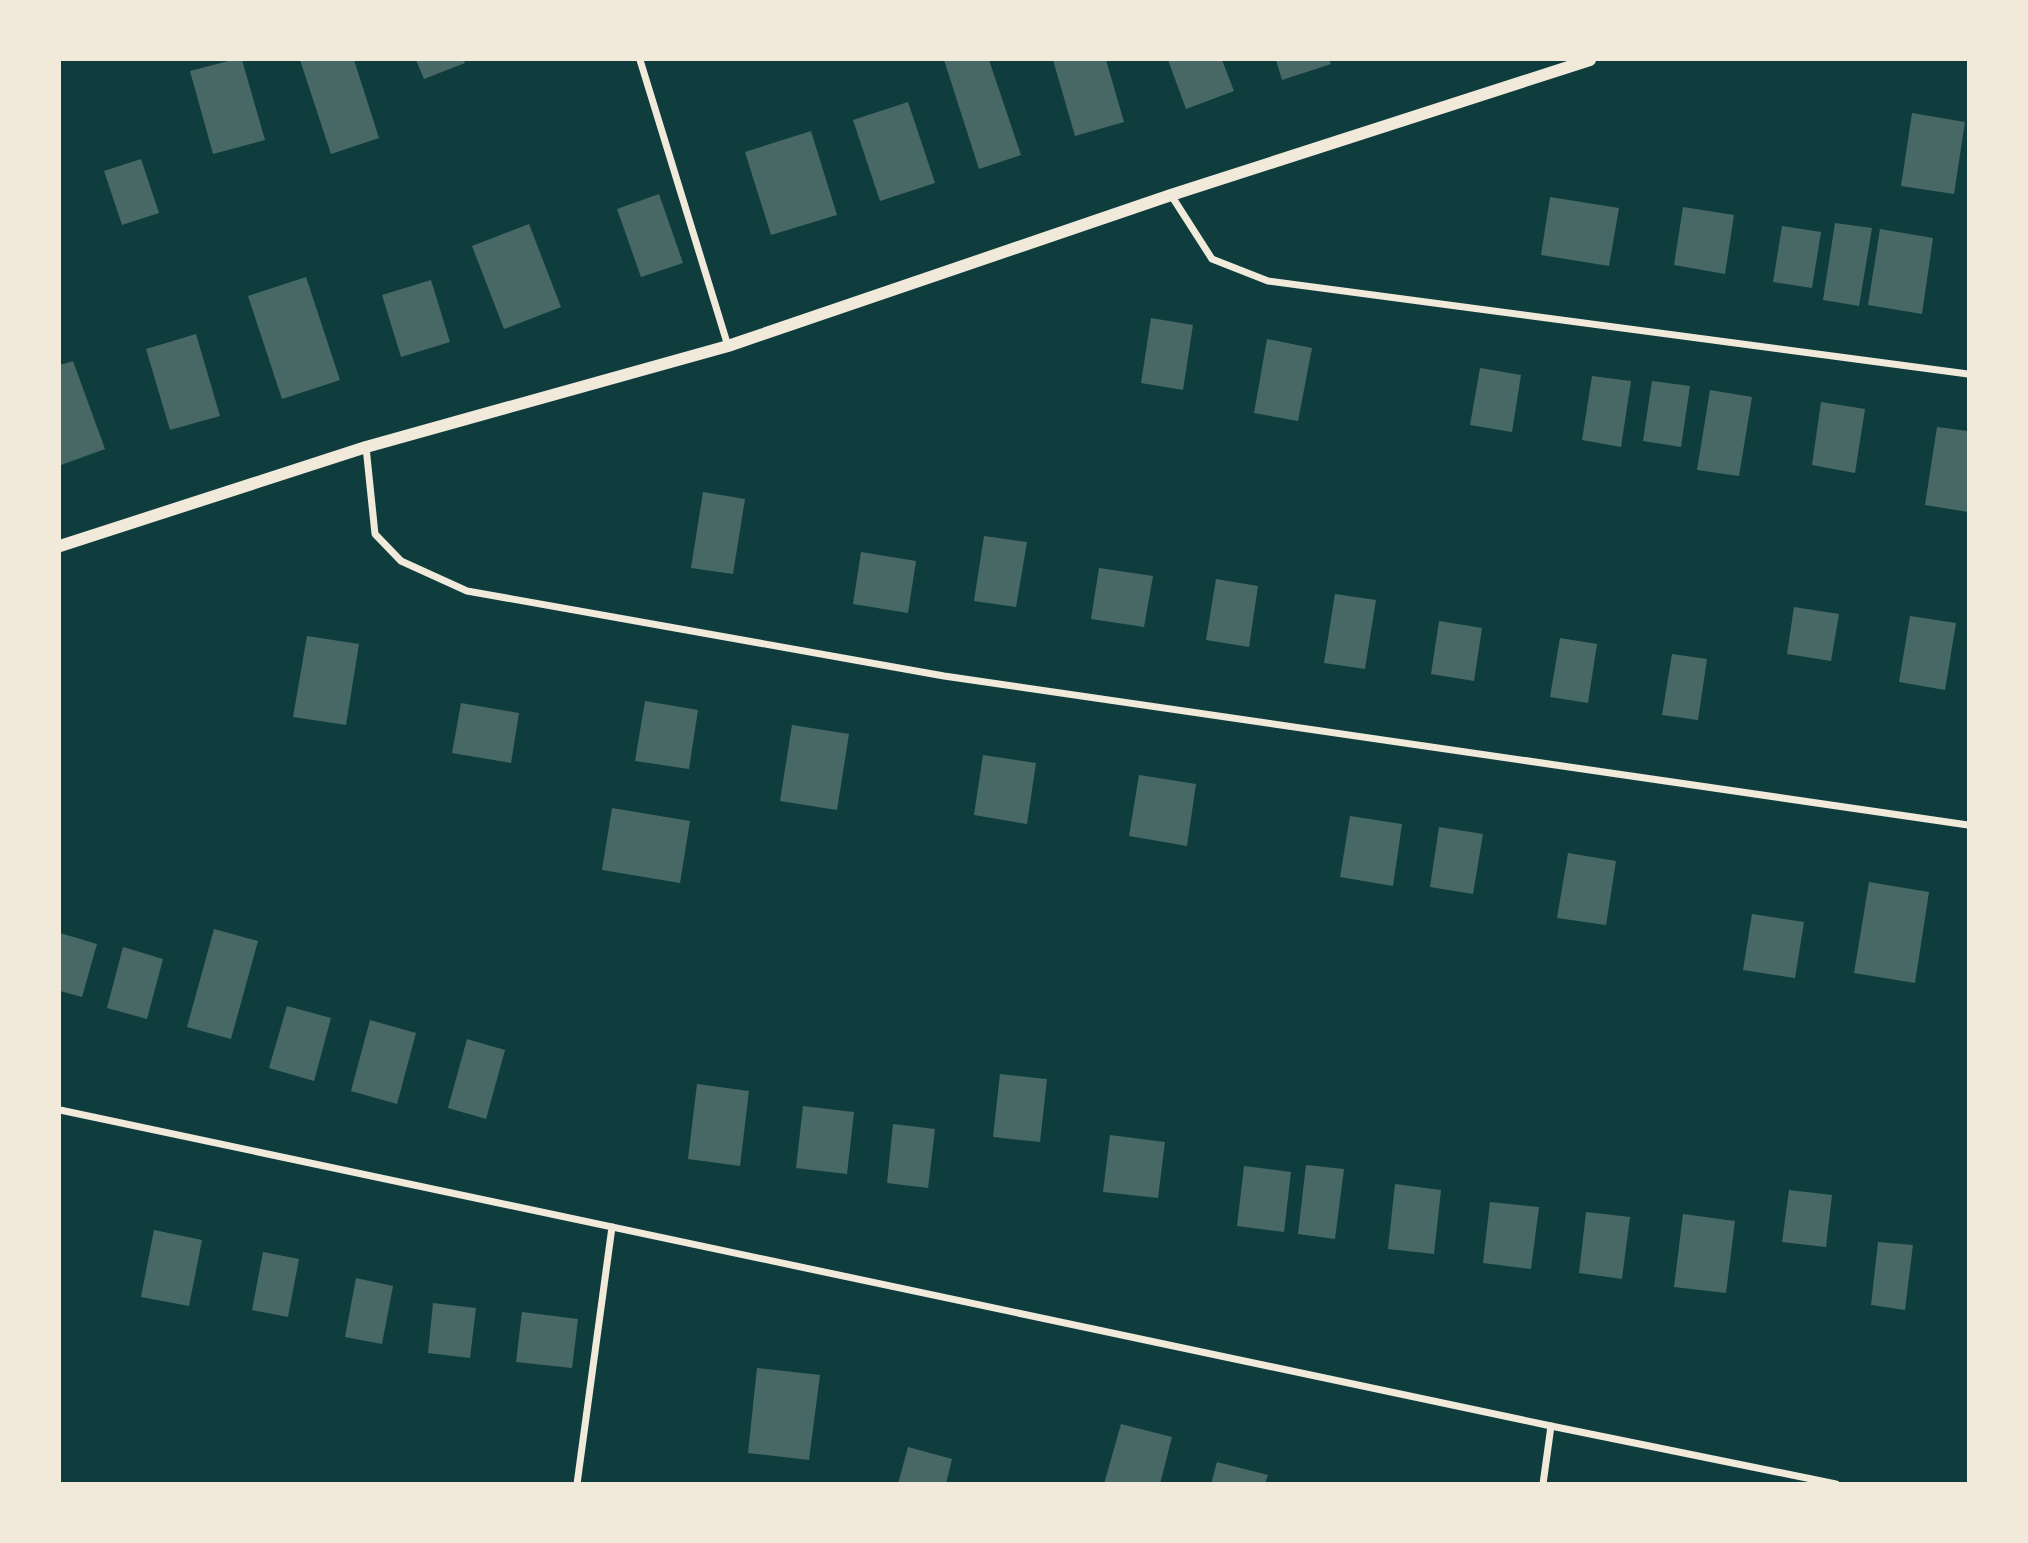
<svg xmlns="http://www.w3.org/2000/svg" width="2028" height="1543" font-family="'PT Sans Narrow',sans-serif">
  <rect width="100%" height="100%" fill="#0f3d3e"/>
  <g fill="#486865">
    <polygon points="232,60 242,60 265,140 213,154 190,71"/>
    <polygon points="300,60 354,60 379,138 331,154"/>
    <polygon points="416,60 464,60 465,63 424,79"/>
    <polygon points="944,60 989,60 1021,155 979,169"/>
    <polygon points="1053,60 1106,60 1124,122 1075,136"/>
    <polygon points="1168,60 1222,60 1234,91 1186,109"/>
    <polygon points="1276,60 1329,60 1331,64 1282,80"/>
    <polygon points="908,102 935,183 880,201 853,120"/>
    <polygon points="1912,113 1965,122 1954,194 1901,186"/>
    <polygon points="811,131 837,215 771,235 745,152"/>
    <polygon points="141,159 159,213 122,225 104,171"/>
    <polygon points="659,194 683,263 641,277 617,209"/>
    <polygon points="1550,197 1619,208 1609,266 1541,255"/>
    <polygon points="1683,207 1734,215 1725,274 1674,265"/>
    <polygon points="1835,223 1872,228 1859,306 1823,300"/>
    <polygon points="529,224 561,307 504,329 472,246"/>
    <polygon points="1782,226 1821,232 1812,288 1773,282"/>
    <polygon points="1880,229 1933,238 1922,314 1868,305"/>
    <polygon points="306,277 340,380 282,399 248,296"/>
    <polygon points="431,280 450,342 401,357 382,295"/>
    <polygon points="1151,318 1193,325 1183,390 1141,383"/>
    <polygon points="196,334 220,416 170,430 146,349"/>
    <polygon points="1267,339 1312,348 1298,421 1254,413"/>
    <polygon points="73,361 105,449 61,465 60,365"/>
    <polygon points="1480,368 1521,375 1512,432 1470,425"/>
    <polygon points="1592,376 1631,381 1621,447 1582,440"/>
    <polygon points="1652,381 1690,386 1681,447 1643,441"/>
    <polygon points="1710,390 1752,397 1739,476 1697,470"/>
    <polygon points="1821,402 1865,409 1855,473 1812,465"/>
    <polygon points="1937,427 1968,431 1968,512 1925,505"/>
    <polygon points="703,492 745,499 733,574 691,568"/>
    <polygon points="984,536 1027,542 1016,607 974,601"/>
    <polygon points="861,552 916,561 908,613 853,604"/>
    <polygon points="1099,568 1153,576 1144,627 1091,619"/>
    <polygon points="1216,579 1258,586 1249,647 1206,640"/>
    <polygon points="1335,594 1376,600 1365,669 1324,663"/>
    <polygon points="1794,607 1839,614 1831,661 1787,654"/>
    <polygon points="1910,616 1956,623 1945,690 1899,682"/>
    <polygon points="1439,621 1482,628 1474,681 1431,674"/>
    <polygon points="307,636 359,644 346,725 293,717"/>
    <polygon points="1560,638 1597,644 1588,703 1550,697"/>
    <polygon points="1672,654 1707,659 1698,720 1662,715"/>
    <polygon points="645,701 698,710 689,769 635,761"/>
    <polygon points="461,703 519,713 511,763 452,753"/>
    <polygon points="792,725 849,734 837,810 780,801"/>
    <polygon points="983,755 1036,763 1027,824 974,815"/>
    <polygon points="1139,775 1196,784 1187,846 1129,836"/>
    <polygon points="612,808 690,821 680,883 602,870"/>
    <polygon points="1350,816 1402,824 1393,886 1340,877"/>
    <polygon points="1439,827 1483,834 1473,894 1430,887"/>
    <polygon points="1568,853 1616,861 1606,925 1557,918"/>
    <polygon points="1869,882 1929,892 1915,983 1854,973"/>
    <polygon points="1752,914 1804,922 1795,978 1743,970"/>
    <polygon points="214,929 258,941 231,1039 187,1027"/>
    <polygon points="60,933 97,944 82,997 60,991"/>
    <polygon points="123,947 163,959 147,1019 107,1008"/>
    <polygon points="287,1006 331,1018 314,1081 269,1068"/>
    <polygon points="370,1020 416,1033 397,1104 351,1091"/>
    <polygon points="467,1039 505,1050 486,1119 448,1108"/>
    <polygon points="1000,1074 1047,1079 1040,1142 993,1137"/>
    <polygon points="697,1084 749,1091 740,1166 688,1159"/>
    <polygon points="803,1106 854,1112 847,1174 796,1168"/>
    <polygon points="893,1124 935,1129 928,1188 887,1183"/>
    <polygon points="1110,1135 1165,1142 1158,1198 1103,1192"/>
    <polygon points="1306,1165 1344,1169 1335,1239 1298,1234"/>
    <polygon points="1244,1166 1291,1172 1284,1232 1237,1226"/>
    <polygon points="1395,1184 1441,1190 1434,1254 1388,1249"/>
    <polygon points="1789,1190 1832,1195 1826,1247 1782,1242"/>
    <polygon points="1490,1202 1539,1207 1531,1269 1483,1263"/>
    <polygon points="1586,1212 1630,1217 1622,1279 1579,1273"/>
    <polygon points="1683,1214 1735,1221 1726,1293 1674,1287"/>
    <polygon points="154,1230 202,1240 189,1306 141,1297"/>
    <polygon points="1878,1242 1913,1245 1905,1310 1871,1305"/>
    <polygon points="263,1252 299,1259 288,1317 252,1310"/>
    <polygon points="356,1278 393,1286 382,1344 345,1337"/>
    <polygon points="433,1303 476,1308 470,1358 428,1353"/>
    <polygon points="522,1312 578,1319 572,1368 516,1362"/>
    <polygon points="757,1368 820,1375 809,1460 748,1453"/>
    <polygon points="1121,1424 1172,1437 1160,1484 1104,1484"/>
    <polygon points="908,1447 952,1459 946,1484 898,1484"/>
    <polygon points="1217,1462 1268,1475 1265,1484 1211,1484"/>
  </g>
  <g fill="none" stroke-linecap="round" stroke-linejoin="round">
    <g stroke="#f1e9da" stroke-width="7">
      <polyline points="640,60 728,346"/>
      <polyline points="1171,195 1212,259 1268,281 1968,374"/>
      <polyline points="366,447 375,534 401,561 467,591 944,676 1968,825"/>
      <polyline points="60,1110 1551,1426 1836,1484"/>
      <polyline points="577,1484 612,1227"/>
      <polyline points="1543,1484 1551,1426"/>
    </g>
    <polyline stroke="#f1e9da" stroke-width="12" points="60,546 366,447 728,346 1171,195 1590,60"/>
  </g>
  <rect width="2028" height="1543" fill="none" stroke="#f1e9da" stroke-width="122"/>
</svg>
